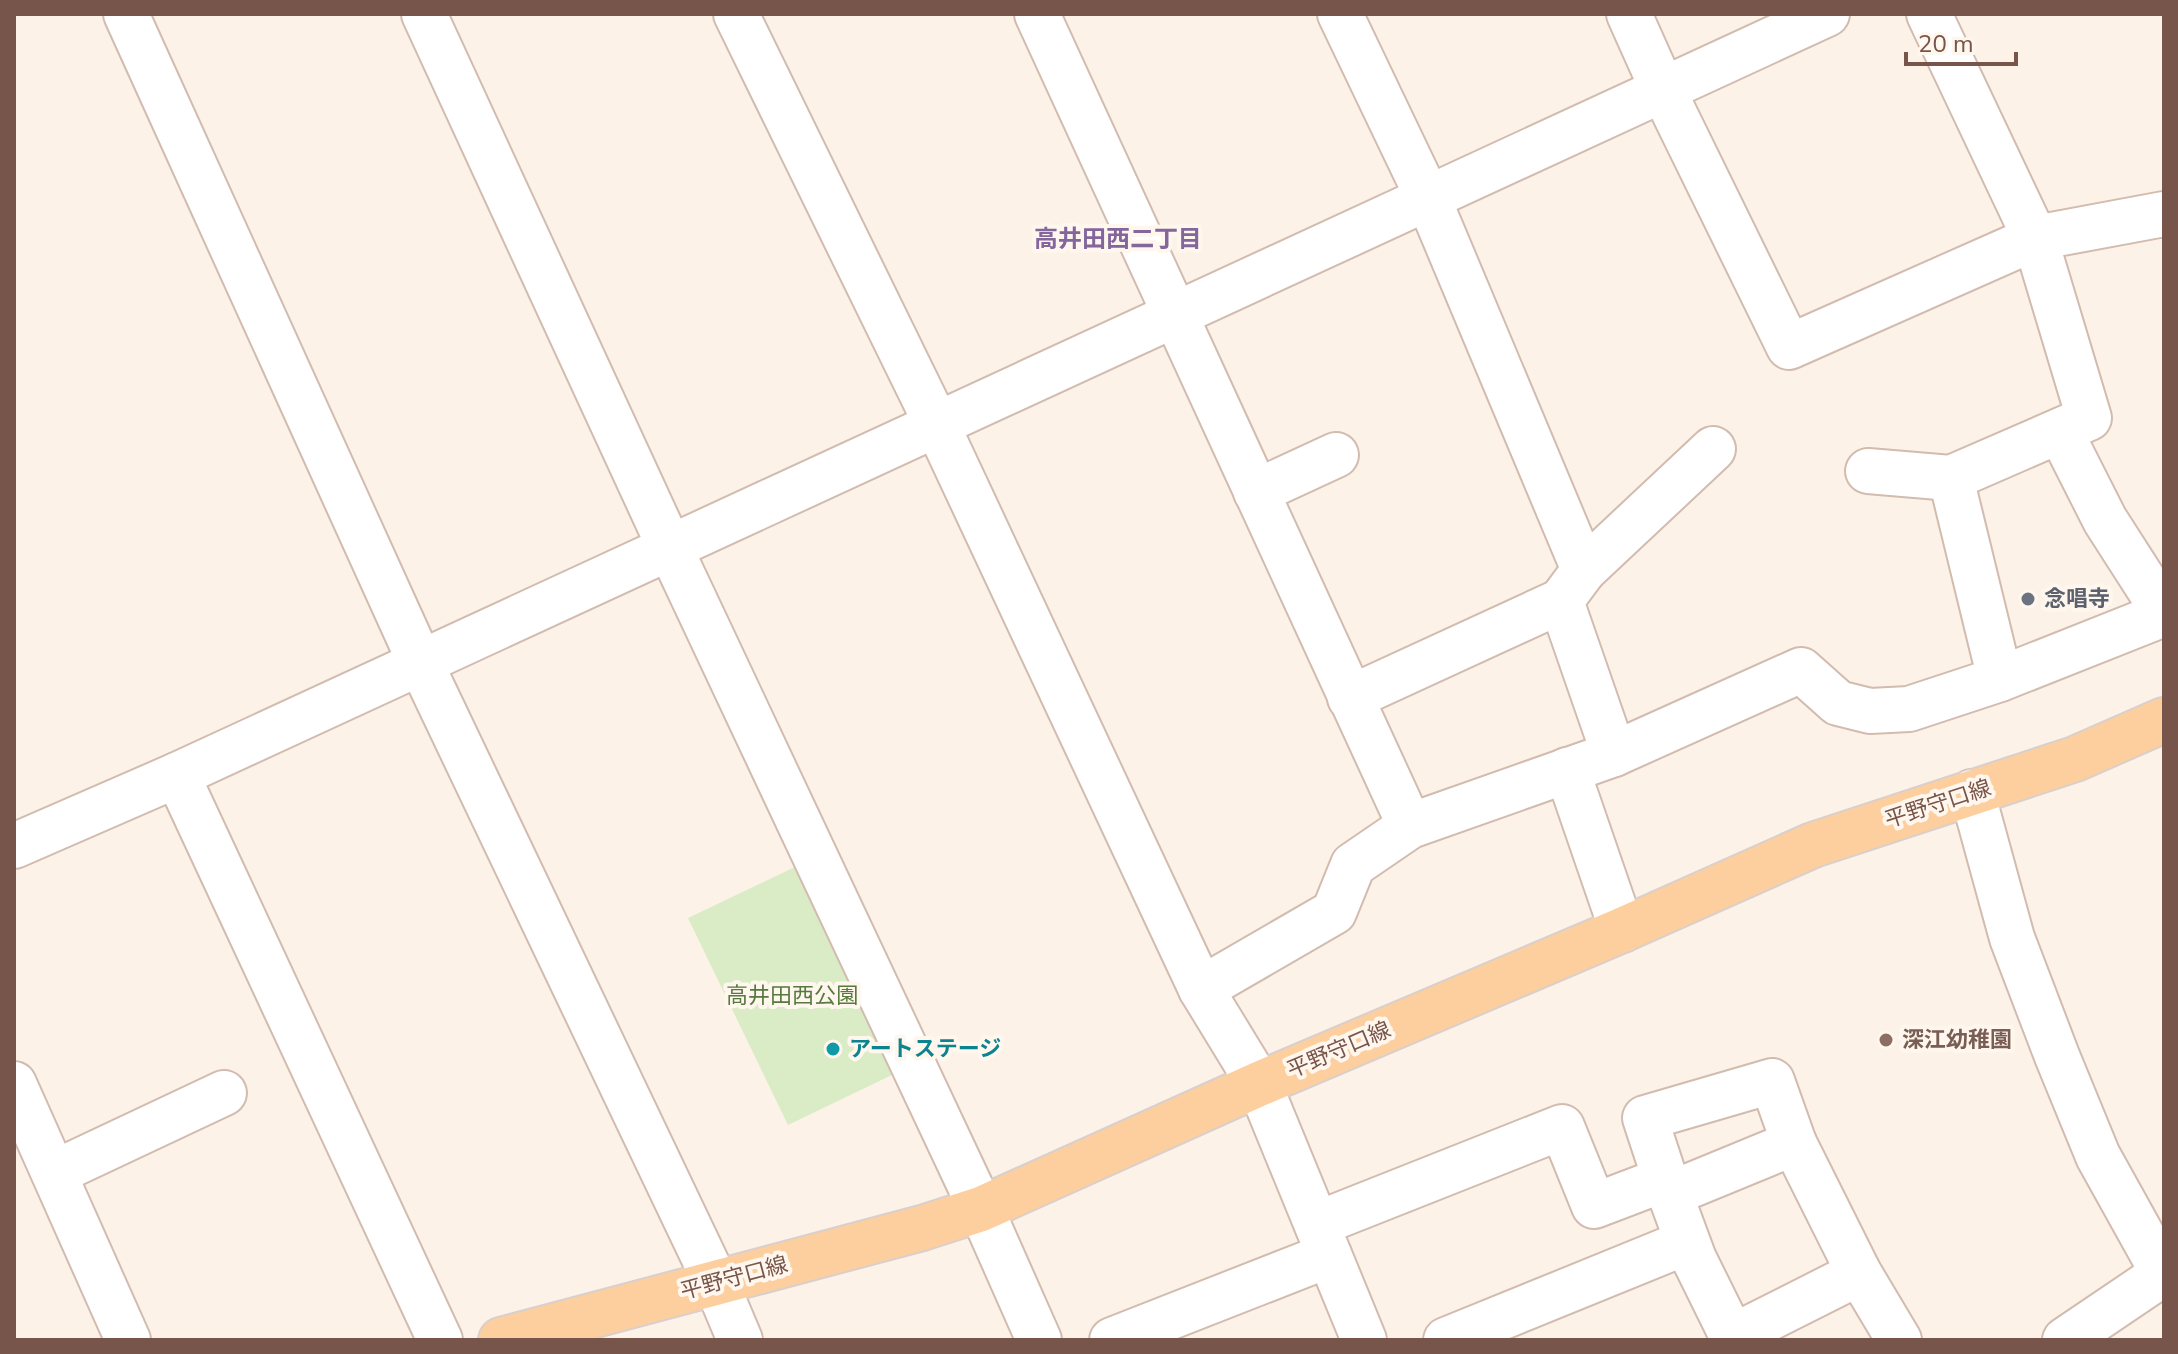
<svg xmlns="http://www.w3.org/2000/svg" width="2178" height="1354" font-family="'Nunito Sans','Noto Sans JP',sans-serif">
  <rect width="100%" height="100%" fill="#fdf2e7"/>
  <polygon fill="#d9ecc5" points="797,866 896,1073 788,1125 688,918"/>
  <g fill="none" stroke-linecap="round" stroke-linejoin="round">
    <defs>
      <g id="minor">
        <polyline points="126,14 420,662 716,1283 740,1340"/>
        <polyline points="424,14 670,548 981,1209 1039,1340"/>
        <polyline points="736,14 937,425 1201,989 1259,1084 1364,1340"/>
        <polyline points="1037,14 1410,826"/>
        <polyline points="1340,14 1428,198 1584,570"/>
        <polyline points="1629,14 1663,90 1789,347 2035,238 2089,418 1951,478 1868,471"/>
        <polyline points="1929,14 2035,238 2164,214"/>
        <polyline points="2060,431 2105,520 2164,612"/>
        <polyline points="1951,478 2000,679"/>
        <polyline points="1256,492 1336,455"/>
        <polyline points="1350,698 1561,601"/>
        <polyline points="1614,754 1801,670 1838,703 1870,711 1909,709 2000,679 2164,614"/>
        <polyline points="1567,770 1622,930"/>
        <polyline points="177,775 440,1340"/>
        <polyline points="1972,792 2012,938 2057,1056 2098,1156 2163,1273"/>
        <polyline points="14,846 177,775 1827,14"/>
        <polyline points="1201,989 1334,912 1353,865 1410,826 1614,754 1561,601 1584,570 1713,449"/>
        <polyline points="14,1084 128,1340"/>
        <polyline points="54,1173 224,1093"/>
        <polyline points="1670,1194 1794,1143"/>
        <polyline points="1317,1224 1562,1127 1594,1206 1665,1179"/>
        <polyline points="1732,1337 1859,1273"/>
        <polyline points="1112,1340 1329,1255"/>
        <polyline points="1446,1340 1687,1242"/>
        <polyline points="1734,1340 1694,1259 1670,1194 1645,1118 1772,1081 1794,1143 1859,1273 1899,1340"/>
        <polyline points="2065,1340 2164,1273"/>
      </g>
      <polyline id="major" points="501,1340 922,1228 981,1209 1259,1084 1622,930 1813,845 2075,759 2164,720"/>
    </defs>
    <use href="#minor" stroke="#d2bbaf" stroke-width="48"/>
    <use href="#major" stroke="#d9cfcc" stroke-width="48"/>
    <use href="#minor" stroke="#fff" stroke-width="44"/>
    <use href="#major" stroke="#fdcf9e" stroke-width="44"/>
  </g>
  <circle fill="#6b7280" stroke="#fff7ee" stroke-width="3" cx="2028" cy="599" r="8"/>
  <circle fill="#8d6e63" stroke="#fff7ee" stroke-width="3" cx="1886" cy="1040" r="8"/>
  <circle fill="#0f9aa8" stroke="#fff7ee" stroke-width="3" cx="833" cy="1049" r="8"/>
  <g text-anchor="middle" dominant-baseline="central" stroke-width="8" stroke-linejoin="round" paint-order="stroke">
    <g font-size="22" font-weight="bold" fill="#5b616d" stroke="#fff7ee" text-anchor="start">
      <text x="2044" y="599">念唱寺</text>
    </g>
    <g font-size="22" fill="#78554a" stroke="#fff7ee">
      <text transform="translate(1938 804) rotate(-18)">平野守口線</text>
      <text transform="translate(1339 1050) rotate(-23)">平野守口線</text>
      <text transform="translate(734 1278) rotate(-15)">平野守口線</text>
    </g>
    <g font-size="22" fill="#57793f" stroke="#fff7ee">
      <text x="792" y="996">高井田西公園</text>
    </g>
    <g font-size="22" font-weight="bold" fill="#785e54" stroke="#fff7ee" text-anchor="start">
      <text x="1902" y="1040">深江幼稚園</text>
    </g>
    <g font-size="22" font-weight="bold" fill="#0d838f" stroke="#fff7ee" text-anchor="start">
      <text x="849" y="1049">アートステージ</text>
    </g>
    <g font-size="24" font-weight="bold" fill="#83669c" stroke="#fff7ee">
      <text x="1118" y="239">高井田西二丁目</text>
    </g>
  </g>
  <rect width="2178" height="1354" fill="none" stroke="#78554a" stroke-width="32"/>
  <path d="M1906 52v12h110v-12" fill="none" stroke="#78554a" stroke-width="4"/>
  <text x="1918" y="52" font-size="24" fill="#78554a" stroke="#fff7ee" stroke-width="6" paint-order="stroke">20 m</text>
</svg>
